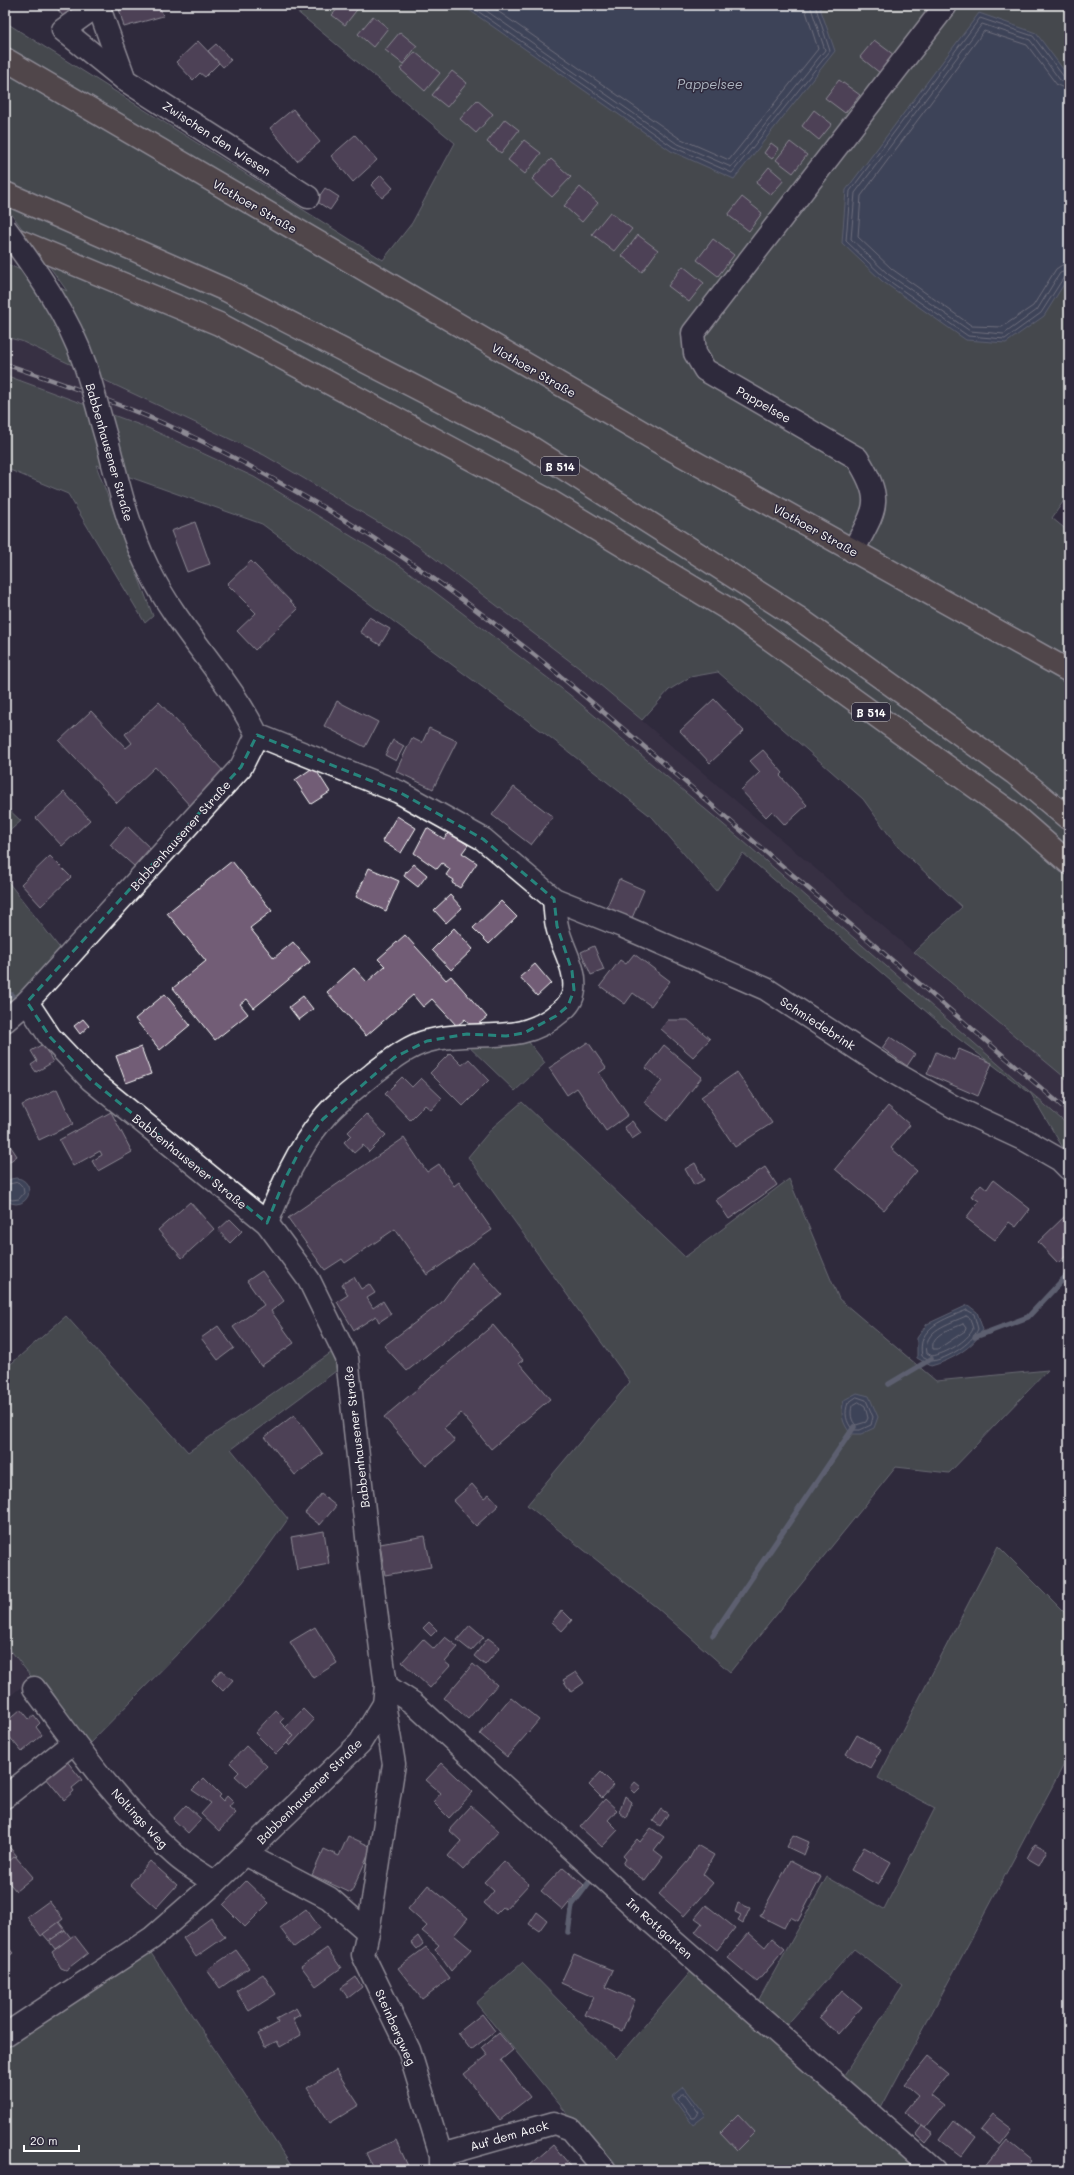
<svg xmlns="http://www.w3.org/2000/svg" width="1074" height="2175" font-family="Mali,sans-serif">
  <rect width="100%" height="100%" fill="#2f2a3d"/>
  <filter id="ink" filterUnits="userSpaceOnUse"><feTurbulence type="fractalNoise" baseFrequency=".025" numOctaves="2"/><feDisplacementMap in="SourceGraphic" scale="8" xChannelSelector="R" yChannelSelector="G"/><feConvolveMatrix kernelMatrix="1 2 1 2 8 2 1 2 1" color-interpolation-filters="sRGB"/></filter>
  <g filter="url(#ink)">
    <g fill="#43394e">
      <polygon points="5,337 21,341 264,455 417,545 587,674 946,980 1069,1081 1069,1126 743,841 570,695 402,567 254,477 148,428 5,375"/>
      <polygon points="5,1643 31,1679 5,1700"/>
    </g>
    <g fill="#5e6d64" stroke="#aeb6b2" fill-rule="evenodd">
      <polygon points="289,5 1069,5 1069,493 1052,518 1069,532 1069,1081 914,952 962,907 897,846 863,799 718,672 690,677 669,690 642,720 587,674 417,545 264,455 21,341 5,337 5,263 67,291 5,205 5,22 383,260 412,223 455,143"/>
      <polygon points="5,375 148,428 254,477 402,567 570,695 743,841 1069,1126 1069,1158 1031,1094 951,1033 743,853 716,891 653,818 551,738 262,524 96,465 153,616 145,623 68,494 5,468"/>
      <polygon points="5,806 21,821 5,835"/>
      <polygon points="5,878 62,951 10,1002 5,1001"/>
      <polygon points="528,1041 545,1063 515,1091 464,1042"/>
      <polygon points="522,1102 685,1257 789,1179 839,1299 936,1381 1048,1370 949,1473 896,1467 730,1672 656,1607 527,1505 630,1382 468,1157 493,1127"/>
      <polygon points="66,1316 188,1452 338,1348 340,1368 231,1449 288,1519 243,1582 186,1645 86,1747 5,1643 5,1369"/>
      <path d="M 998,1546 L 1069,1617 L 1069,1755 L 879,2112 L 946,2170 L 596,2170 L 578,2127 L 476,2003 L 522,1963 L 616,2059 L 693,1969 L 748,2019 L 827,1877 L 884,1909 L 935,1808 L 878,1778 ZM 854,1949 L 903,1986 L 842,2078 L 784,2028 Z"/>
      <polygon points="149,1950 294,2170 5,2170 5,2044"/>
    </g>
    <g fill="#4f627a" stroke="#95a1af">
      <polygon points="462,5 819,5 835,51 734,179 671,151"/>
      <polygon points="979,13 1036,33 1069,77 1069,276 1044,316 1006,343 966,340 882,281 842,243 846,190"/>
      <circle cx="16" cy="1191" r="13"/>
      <path d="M 968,1305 L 977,1312 L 983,1330 C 973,1348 950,1361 931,1366 L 917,1358 L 917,1338 L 927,1324 Z"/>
      <path d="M 857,1393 L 869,1396 L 878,1417 L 874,1428 L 861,1434 L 851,1434 C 842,1423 840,1414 844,1400 Z"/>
      <polygon points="684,2087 706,2115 693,2125 672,2097"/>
    </g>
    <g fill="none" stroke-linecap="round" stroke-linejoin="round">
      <g stroke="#b9c0ca" stroke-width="1">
        <polyline points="469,5 673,147 732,173 830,51 815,5"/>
        <polyline points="478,5 676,143 731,167 825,50 810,5"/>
        <polyline points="489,5 679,138 729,160 818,49 804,5"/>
        <polyline points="1069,79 1064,77 1033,36 980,18 850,191 846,241 885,278 968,336 1005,339 1041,313 1064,277 1069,275"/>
        <polyline points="1069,84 1060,80 1030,40 982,24 855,193 851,239 888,274 970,331 1004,334 1037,310 1060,273 1069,270"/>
        <polyline points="1069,90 1057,85 1027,45 984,31 861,196 858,237 892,269 972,326 1002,327 1033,306 1056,269 1062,265 1069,264"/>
        <polyline points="5,1185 18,1182 23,1187 24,1193 19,1199 12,1200 5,1197"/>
        <path d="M 967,1310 L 974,1314 L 978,1329 C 972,1344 947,1359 932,1361 L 922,1356 C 916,1327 945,1319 967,1310 Z"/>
        <path d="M 966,1316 L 970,1318 L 973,1329 C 968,1341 945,1354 932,1356 L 927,1353 C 922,1330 949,1324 966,1316 Z"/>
        <path d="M 963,1324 L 966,1328 L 965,1331 L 938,1349 L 933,1349 C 930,1334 952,1329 963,1324 Z"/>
        <path d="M 857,1397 L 866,1400 L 873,1417 L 871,1425 L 860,1430 L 853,1430 C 846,1422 844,1413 848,1403 Z"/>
        <path d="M 859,1402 L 865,1406 L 868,1418 L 866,1422 L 856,1425 C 851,1421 850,1413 852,1406 Z"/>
        <polygon points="682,2094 685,2094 699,2113 695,2118 692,2118 678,2099"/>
      </g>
      <g stroke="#95a1af" stroke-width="5.5">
        <polyline points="5,994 12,995"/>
        <polyline points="975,1337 1028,1317 1069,1273"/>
        <polyline points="889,1384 931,1359"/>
        <polyline points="713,1635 854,1427"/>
        <polyline points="568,1932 572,1905 590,1881"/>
      </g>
    </g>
    <g fill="#725d76" stroke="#fff">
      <polygon points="65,5 70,5 73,9 63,16 58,10"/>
      <polygon points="118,5 159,5 163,16 124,27"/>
      <polygon points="341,5 356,5 359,7 345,25 332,15"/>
      <polygon points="373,16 388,28 373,47 358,34"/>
      <polygon points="400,32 417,46 403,64 385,50"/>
      <polygon points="874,40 894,55 880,73 860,57"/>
      <polygon points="198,41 219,63 205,77 200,73 193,80 176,62"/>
      <polygon points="216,44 231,60 223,67 208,51"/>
      <polygon points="415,52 440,73 425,91 400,69"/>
      <polygon points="452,71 467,83 447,107 432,95"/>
      <polygon points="839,80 860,95 845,113 825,98"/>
      <polygon points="477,100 493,114 476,133 460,119"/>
      <polygon points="293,109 320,142 297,161 270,128"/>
      <polygon points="814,110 832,124 819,140 802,126"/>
      <polygon points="505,119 519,130 501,153 487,142"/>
      <polygon points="355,135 377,160 353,182 331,156"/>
      <polygon points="524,140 541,153 525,174 508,160"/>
      <polygon points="790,142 807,155 793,173 776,160"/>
      <polygon points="771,143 779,149 772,159 764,153"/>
      <polygon points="551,159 571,177 552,197 532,179"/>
      <polygon points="769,167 784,180 771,195 756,183"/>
      <polygon points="381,175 393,188 382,198 371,185"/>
      <polygon points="580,187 598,203 582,222 564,206"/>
      <polygon points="325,188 339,197 330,210 316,201"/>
      <polygon points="742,197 762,213 749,231 728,215"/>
      <polygon points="610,212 632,229 614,251 592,234"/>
      <polygon points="638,235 658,250 642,272 622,256"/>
      <polygon points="713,239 734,255 718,276 697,260"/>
      <polygon points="683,266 704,283 689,302 668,286"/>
      <polygon points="195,522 210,564 187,572 171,531"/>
      <polygon points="251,561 298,609 255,650 237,631 256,613 227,584"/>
      <polygon points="369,617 390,629 380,645 360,632"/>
      <polygon points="714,699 744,731 710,763 680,731"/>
      <polygon points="337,701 378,722 365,747 324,726"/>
      <polygon points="159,702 226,774 191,807 155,767 117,803 59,741 91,711 126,748 132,743 125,734"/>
      <polygon points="429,728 457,741 433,789 396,771 412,738 422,743"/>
      <polygon points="393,740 404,746 396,761 385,755"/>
      <polygon points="763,750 783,773 780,776 807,805 785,825 772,811 766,817 741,790 760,772 750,761"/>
      <polygon points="314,767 330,792 311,804 295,780"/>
      <polygon points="514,787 553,817 531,845 492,815"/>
      <polygon points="64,792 90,820 62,846 36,818"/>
      <polygon points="397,816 416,828 401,853 382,841"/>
      <polygon points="127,826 150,848 134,866 110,845"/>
      <polygon points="427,828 444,839 449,832 468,845 462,853 477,863 460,888 452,883 454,880 446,875 450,869 442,863 437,869 414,853"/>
      <polygon points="50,856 71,877 41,906 21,884"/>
      <polygon points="232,861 272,911 250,928 274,958 293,942 310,962 254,1008 247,999 240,1004 248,1014 215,1040 173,988 206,961 167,913"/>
      <polygon points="414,864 427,875 418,887 404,876 406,871 407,872"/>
      <polygon points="369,868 399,881 386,911 356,897"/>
      <polygon points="619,879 644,890 632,918 607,907"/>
      <polygon points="450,895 462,908 446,923 434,910"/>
      <polygon points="501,901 517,917 489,944 473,928"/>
      <polygon points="454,928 473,949 451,970 432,950"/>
      <polygon points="405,935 446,980 451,976 487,1017 473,1028 465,1019 457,1026 432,999 423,1007 413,995 366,1036 327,992 354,968 367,982 385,966 378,959"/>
      <polygon points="594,946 604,970 591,975 581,952"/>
      <polygon points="634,954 670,981 651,1006 633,993 625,1004 600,986 620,960 626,964"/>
      <polygon points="535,964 551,983 537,996 520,977"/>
      <polygon points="165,994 190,1025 160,1050 135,1019"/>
      <polygon points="303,996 313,1009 299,1020 289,1007"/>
      <polygon points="83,1019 89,1026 80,1034 74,1026"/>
      <polygon points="668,1020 688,1020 710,1039 693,1057 661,1029"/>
      <polygon points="890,1037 915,1054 907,1066 882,1048"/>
      <polygon points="588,1042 606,1068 599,1073 628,1115 606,1131 577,1088 567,1095 549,1068"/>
      <polygon points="43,1044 53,1062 36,1072 31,1065 37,1061 31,1051"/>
      <polygon points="664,1045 702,1077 667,1121 644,1102 662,1081 646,1068"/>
      <polygon points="141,1047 151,1074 126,1083 116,1056"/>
      <polygon points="959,1049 992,1063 978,1096 927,1074 936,1052 954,1060"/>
      <polygon points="450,1053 462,1065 469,1059 489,1080 463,1106 430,1073"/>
      <polygon points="737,1072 772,1123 735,1147 701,1097"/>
      <polygon points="402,1077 412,1087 421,1078 442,1098 431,1110 425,1105 410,1120 385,1094"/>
      <polygon points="57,1089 73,1124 39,1140 22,1105"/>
      <polygon points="888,1106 910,1125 891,1148 917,1171 884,1210 835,1169"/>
      <polygon points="111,1112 132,1152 98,1171 92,1161 102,1155 100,1151 73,1166 59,1140"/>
      <polygon points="366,1114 386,1135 369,1152 363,1145 354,1153 344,1142 351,1135 348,1132"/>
      <polygon points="632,1121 641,1133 632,1139 624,1127"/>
      <polygon points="5,1138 17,1156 5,1165"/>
      <polygon points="404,1138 427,1172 439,1164 454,1186 459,1182 492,1230 427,1275 395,1229 345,1263 342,1259 325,1270 288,1218"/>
      <polygon points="695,1163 704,1180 694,1185 685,1169"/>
      <polygon points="765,1167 777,1185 729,1219 716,1200"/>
      <polygon points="993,1180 1030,1209 1016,1227 1009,1222 995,1240 966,1218 979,1201 971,1196 981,1184 987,1189"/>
      <polygon points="190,1202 214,1229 182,1258 158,1230"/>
      <polygon points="1066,1215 1069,1217 1069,1253 1058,1263 1038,1242"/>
      <polygon points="230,1219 242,1231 230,1243 218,1230"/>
      <polygon points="472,1262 502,1295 407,1371 384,1346 441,1303"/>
      <polygon points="262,1271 284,1301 271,1311 294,1343 261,1366 233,1327 264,1305 247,1281"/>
      <polygon points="354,1277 361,1289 369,1284 375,1293 367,1298 373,1308 383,1301 391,1314 379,1322 376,1316 354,1330 337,1302 348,1295 342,1284"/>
      <polygon points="493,1325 523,1360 519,1363 550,1399 491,1449 461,1413 444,1428 455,1441 426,1466 384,1417"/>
      <polygon points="218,1326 234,1348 218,1360 201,1338"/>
      <polygon points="294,1415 323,1454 295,1475 265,1437"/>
      <polygon points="472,1484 484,1498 489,1494 499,1505 476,1526 453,1501"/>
      <polygon points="321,1494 336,1506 320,1525 305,1513"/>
      <polygon points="324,1531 329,1564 297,1570 291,1537"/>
      <polygon points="425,1536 431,1567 385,1575 380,1544"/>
      <polygon points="562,1610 572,1620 562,1631 552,1622"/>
      <polygon points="429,1622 437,1630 431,1636 423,1628"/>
      <polygon points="470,1625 484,1637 471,1651 457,1640"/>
      <polygon points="315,1627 337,1663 313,1678 290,1642"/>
      <polygon points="445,1637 458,1647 445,1662 450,1666 430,1688 402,1662 423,1639 434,1649"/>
      <polygon points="488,1638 500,1647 485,1665 474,1656"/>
      <polygon points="473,1664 497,1685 468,1719 444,1698"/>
      <polygon points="221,1670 233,1680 223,1691 212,1680"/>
      <polygon points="576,1672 584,1683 571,1692 563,1680"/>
      <polygon points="511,1697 539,1720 507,1757 480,1734"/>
      <polygon points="21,1709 29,1719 34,1715 40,1723 36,1727 42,1735 22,1752 8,1735 5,1735 5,1723"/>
      <polygon points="303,1709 314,1720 290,1746 287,1743 294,1736 285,1728"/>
      <polygon points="276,1710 284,1718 280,1722 294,1736 276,1754 255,1733"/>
      <polygon points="857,1735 881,1749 870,1768 846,1754"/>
      <polygon points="246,1746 267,1766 247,1787 235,1776 239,1772 230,1763"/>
      <polygon points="66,1760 82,1780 72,1788 74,1791 64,1800 46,1778"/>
      <polygon points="442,1763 473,1792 449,1818 433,1802 441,1793 426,1780"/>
      <polygon points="601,1772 614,1785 602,1798 589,1785"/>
      <polygon points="204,1778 221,1795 219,1797 223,1801 227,1796 233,1802 229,1807 236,1813 219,1831 201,1814 211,1803 192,1790"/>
      <polygon points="635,1782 641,1787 635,1793 630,1788"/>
      <polygon points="625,1796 632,1802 626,1818 619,1812"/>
      <polygon points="605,1799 617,1810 608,1820 618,1830 602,1847 580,1827"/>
      <polygon points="186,1805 201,1819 188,1833 173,1819"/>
      <polygon points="471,1806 499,1831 463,1870 448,1856 461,1841 449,1830"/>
      <polygon points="661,1809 668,1814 660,1826 653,1821"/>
      <polygon points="651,1828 664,1837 654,1850 663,1857 645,1881 623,1864 626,1859 623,1856 637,1839 640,1842"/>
      <polygon points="793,1835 809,1842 804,1855 787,1847"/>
      <polygon points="348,1836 372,1847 351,1893 312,1875 324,1849 339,1856"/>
      <polygon points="5,1842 17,1856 5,1865"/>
      <polygon points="1035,1844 1047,1850 1039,1865 1027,1858"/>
      <polygon points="697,1845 714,1855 703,1874 713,1883 684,1916 659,1894 688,1861"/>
      <polygon points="864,1847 891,1862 878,1885 851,1870"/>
      <polygon points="15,1856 33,1877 16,1891 5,1878 5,1865"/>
      <polygon points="150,1861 177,1885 156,1908 130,1884"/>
      <polygon points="504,1861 529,1884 506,1909 503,1907 496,1914 484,1903 494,1891 484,1882"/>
      <polygon points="790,1861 821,1877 798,1921 790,1917 784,1928 760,1916"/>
      <polygon points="563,1867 584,1885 563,1910 541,1891"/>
      <polygon points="246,1881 269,1903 245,1927 223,1905"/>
      <polygon points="428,1885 468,1918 454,1935 471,1949 451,1971 435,1949 439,1945 422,1931 427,1926 408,1909"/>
      <polygon points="49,1901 63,1919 41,1936 27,1917"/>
      <polygon points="738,1903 750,1908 743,1923 738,1920 741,1915 735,1912"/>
      <polygon points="706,1905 735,1928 717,1950 695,1932 702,1923 695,1918"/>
      <polygon points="306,1909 320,1928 294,1947 280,1928"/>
      <polygon points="537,1912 547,1920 539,1931 529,1924"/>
      <polygon points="211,1918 225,1937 196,1957 183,1938"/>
      <polygon points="59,1922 65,1930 49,1941 43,1934"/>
      <polygon points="65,1930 71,1938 55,1949 49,1941"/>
      <polygon points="749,1933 765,1947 772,1938 785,1949 757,1982 728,1958"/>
      <polygon points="74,1935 88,1953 66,1970 61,1968 52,1952"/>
      <polygon points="418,1936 423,1944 417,1949 411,1942"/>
      <polygon points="5,1944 13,1953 5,1959"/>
      <polygon points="426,1947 450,1978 422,1999 398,1968"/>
      <polygon points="327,1948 341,1968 316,1986 301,1966"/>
      <polygon points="236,1950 249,1968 220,1988 207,1970"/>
      <polygon points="574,1954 613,1970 605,1987 635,2000 622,2031 585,2015 593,1997 561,1983"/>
      <polygon points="263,1974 276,1994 249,2011 236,1991"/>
      <polygon points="356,1977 362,1987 348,1998 341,1988"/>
      <polygon points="842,1990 862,2007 838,2034 819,2017"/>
      <polygon points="296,2008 300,2015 293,2019 301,2035 280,2047 277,2041 265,2047 258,2034 278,2023 276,2019"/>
      <polygon points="482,2014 495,2031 471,2050 458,2033"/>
      <polygon points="499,2033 513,2050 501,2060 530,2097 500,2120 464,2074 488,2055 482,2047"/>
      <polygon points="927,2057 948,2074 931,2095 944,2105 925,2128 904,2112 918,2095 905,2084"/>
      <polygon points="336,2070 359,2105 330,2123 307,2088"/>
      <polygon points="738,2114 755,2132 737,2150 720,2132"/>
      <polygon points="992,2114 1012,2129 1000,2145 980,2129"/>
      <polygon points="954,2120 976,2137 961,2157 939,2140"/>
      <polygon points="922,2126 933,2134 926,2143 916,2134"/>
      <polygon points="396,2140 408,2166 400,2170 374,2170 366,2153"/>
      <polygon points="1007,2140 1033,2161 1026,2170 986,2170 984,2168"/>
      <polygon points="553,2145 574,2170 532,2170 529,2166"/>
    </g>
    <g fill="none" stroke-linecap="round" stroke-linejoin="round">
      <defs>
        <g id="minor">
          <polyline points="98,5 125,80 308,197"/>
          <polyline points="98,5 63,30 125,80"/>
          <path d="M 108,444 C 119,487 129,530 149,570 C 178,629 228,676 257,735 L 399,792 L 483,839 L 554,899 L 622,926 L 766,989 L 893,1072 L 954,1107 L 1027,1141 L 1060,1160 L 1069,1169"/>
          <path d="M 853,551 C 875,509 885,502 857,458 L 705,370 L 695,353 L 693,333 L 946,5"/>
          <polyline points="5,1021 27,1002 241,767 257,735"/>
          <path d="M 267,1223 C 282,1186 297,1150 322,1120 C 336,1102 356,1088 374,1073 C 390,1061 408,1046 428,1041 C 475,1028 520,1048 560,1012 C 567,1007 573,999 574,990 C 577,968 561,947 557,926 C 555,918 555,908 554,899"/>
          <polyline points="386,1686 413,1703 648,1919 934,2170"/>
          <path d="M 34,1688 C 77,1746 120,1808 175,1855 C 187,1866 202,1874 215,1883"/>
          <polyline points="5,1797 74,1742"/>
          <polyline points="245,1854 329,1898 368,1932 363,1955 409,2050 441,2155 441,2170"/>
          <polyline points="368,1932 394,1764 384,1704"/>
          <polyline points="5,2035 152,1938 215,1883 360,1743 384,1704 386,1686 371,1573 347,1358 309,1280 267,1223 90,1079 50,1037 27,1002"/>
          <polyline points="441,2155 554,2123 571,2129 605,2170"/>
        </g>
        <polyline id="major" points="5,59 664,445 1069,671"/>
        <g id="highway">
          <polyline points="5,193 226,290 524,443 797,617 1014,773 1069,819"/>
          <polyline points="5,235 219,324 548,500 728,609 1013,814 1069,863"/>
        </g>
      </defs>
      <use href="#minor" stroke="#fff" stroke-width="25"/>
      <use href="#major" stroke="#fff" stroke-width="25"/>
      <use href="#highway" stroke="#fff" stroke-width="25"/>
      <use href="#minor" stroke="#2f2a3d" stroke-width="22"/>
      <use href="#major" stroke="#78695c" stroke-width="22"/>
      <use href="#highway" stroke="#78695c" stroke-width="22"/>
      <defs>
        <path id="rail" d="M 5,364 C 67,385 130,407 189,435 C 237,458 283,484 328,510 C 474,596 602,710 729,820 C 842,918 956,1015 1069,1112"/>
      </defs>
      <use href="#rail" stroke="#fff" stroke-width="4.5"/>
      <use href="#rail" stroke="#2f2a3d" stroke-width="3" stroke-dasharray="9" stroke-linecap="butt"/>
      <defs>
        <path id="minor-bridge" d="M 5,228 C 36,270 68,315 85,365 C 94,391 100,418 108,444"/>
      </defs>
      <use href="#minor-bridge" stroke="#fff" stroke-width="25" stroke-linecap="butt"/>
      <use href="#minor-bridge" stroke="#2f2a3d" stroke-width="22"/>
    </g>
  </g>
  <path d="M0 0H1074V2175H0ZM 257,735 L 399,792 L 483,839 L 554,899 L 557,926 L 572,971 L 574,990 L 568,1006 L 556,1016 L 524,1033 L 506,1036 L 467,1034 L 427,1041 L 395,1057 L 323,1119 L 302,1146 L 284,1181 L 267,1223 L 90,1079 L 50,1037 L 27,1002 L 241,767 Z" fill="#2f2a3d" fill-opacity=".55" fill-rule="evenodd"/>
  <path fill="none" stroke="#27847c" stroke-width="3" stroke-dasharray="8 5" stroke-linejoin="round" d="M 257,735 L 399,792 L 483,839 L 554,899 L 557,926 L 572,971 L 574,990 L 568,1006 L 556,1016 L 524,1033 L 506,1036 L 467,1034 L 427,1041 L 395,1057 L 323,1119 L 302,1146 L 284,1181 L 267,1223 L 90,1079 L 50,1037 L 27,1002 L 241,767 Z"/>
  <g text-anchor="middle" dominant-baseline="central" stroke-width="3" stroke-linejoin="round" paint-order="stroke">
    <g fill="#2f2a3d" stroke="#c1bfc5" stroke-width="1">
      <rect x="541" y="457" width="38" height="18" rx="3"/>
      <rect x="852" y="703" width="38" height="18" rx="3"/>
    </g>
    <g font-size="11" font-weight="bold" fill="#fff">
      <text x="560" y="466">B 514</text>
      <text x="871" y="712">B 514</text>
    </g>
    <g font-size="12" fill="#fff" stroke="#2f2a3d">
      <text transform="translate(217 138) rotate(33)">Zwischen den Wiesen</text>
      <text transform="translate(255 206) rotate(30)">Vlothoer Straße</text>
      <text transform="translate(534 370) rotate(30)">Vlothoer Straße</text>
      <text transform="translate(764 404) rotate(30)">Pappelsee</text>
      <text transform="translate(110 452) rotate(74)">Babbenhausener Straße</text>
      <text transform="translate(816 530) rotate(29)">Vlothoer Straße</text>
      <text transform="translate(180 835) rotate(-48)">Babbenhausener Straße</text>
      <text transform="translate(818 1023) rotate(33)">Schmiedebrink</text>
      <text transform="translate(190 1161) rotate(39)">Babbenhausener Straße</text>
      <text transform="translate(356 1437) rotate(-97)">Babbenhausener Straße</text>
      <text transform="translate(309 1791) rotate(-45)">Babbenhausener Straße</text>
      <text transform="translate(140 1818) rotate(47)">Noltings Weg</text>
      <text transform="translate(660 1928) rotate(42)">Im Rottgarten</text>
      <text transform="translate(396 2027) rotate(66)">Steinbergweg</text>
      <text transform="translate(509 2135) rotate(-16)">Auf dem Aack</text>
    </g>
    <g font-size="13" font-style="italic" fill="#b0b8c3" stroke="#2f2a3d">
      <text x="710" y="83">Pappelsee</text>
    </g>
  </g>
  <rect width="1074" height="2175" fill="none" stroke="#2f2a3d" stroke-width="20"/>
  <rect x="10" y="10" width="1054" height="2155" fill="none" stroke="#fff" stroke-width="1.5" filter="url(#ink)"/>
  <path d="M24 2145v6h55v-6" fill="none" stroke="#ffffff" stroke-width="2"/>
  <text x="30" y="2145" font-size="12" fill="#ffffff" stroke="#2f2a3d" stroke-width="3" paint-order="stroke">20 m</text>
</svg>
